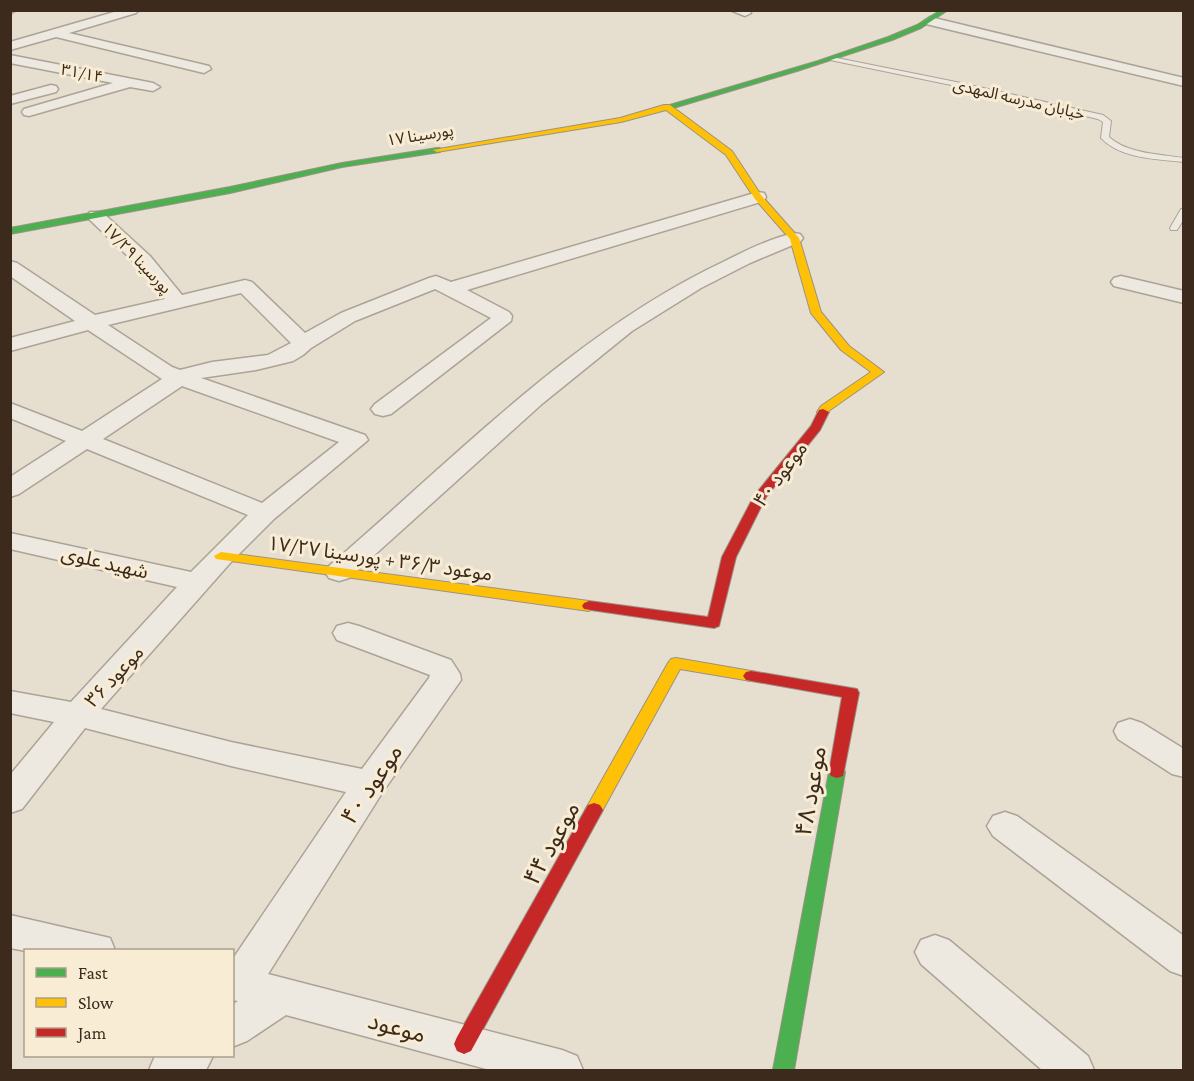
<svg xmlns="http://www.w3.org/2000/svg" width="1194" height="1081" font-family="'Crimson Pro','Noto Sans Arabic',serif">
  <rect width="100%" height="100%" fill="#e6dece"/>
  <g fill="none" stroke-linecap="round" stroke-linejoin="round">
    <defs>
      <g id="lane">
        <path d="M 832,57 L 961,83 L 1103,115 L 1111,121 L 1109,137 C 1128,154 1159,154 1184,158 L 1184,162 C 1157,159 1121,159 1101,138 L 1103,122 L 1098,119 L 961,87 L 830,60 Z"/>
        <polygon points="1181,209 1184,209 1184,219 1177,230 1171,230 1170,228"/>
      </g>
      <g id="street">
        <polygon points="10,10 16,10 10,14"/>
        <polygon points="121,10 138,11 136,13 69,33 209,66 211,69 204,73 56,37 10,50 10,42"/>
        <polygon points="730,10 749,10 751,13 745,16"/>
        <polygon points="930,17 1184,78 1184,86 926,24 924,21"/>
        <polygon points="10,55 153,83 160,87 153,91 130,87 29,116 24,115 22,112 24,109 113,83 10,63"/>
        <polygon points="51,85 56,86 58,89 56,92 10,104 10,96"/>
        <path d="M 758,192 L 764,193 L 766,197 L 764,201 L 467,290 L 509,312 L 512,316 L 511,321 L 391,414 L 383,416 L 375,414 L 371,409 L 375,404 L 491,318 L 435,289 L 355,321 L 311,348 L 303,355 L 293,361 L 256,370 L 201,378 L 365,435 L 368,440 L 274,519 L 231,562 L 101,709 L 231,742 L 362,769 L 429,678 L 430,675 L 337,640 L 333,633 L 337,626 L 348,623 L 359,626 L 451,660 L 460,674 L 461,680 L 382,793 L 268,974 L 562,1050 L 577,1056 L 583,1070 L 490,1070 L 286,1015 L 247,1041 L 232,1047 L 232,1005 L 238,1001 L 232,1000 L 232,960 L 346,792 L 231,766 L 85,728 L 22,809 L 10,813 L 10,775 L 54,722 L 10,713 L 10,691 L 71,702 L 177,587 L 10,549 L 10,533 L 191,572 L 248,515 L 87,449 L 19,494 L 10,497 L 10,477 L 66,441 L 10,418 L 10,403 L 82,431 L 162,379 L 88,330 L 10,351 L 10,338 L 75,321 L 10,276 L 10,261 L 17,263 L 95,315 L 165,299 L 136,264 L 90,220 L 87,216 L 90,212 L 102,212 L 150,256 L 182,295 L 245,280 L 252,282 L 305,333 L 341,313 L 429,278 L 436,276 L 451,282 ZM 241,293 L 291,343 L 268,355 L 212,362 L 180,370 L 172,367 L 108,325 ZM 182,386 L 339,442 L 262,503 L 103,439 Z"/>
        <path d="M 794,233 L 800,234 L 803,238 L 800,242 L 750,263 L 701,288 L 632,331 L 543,403 L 349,578 L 339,581 L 329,578 L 325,572 L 329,566 C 453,460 574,332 723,262 C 745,251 769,239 794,233 Z"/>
        <polygon points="1121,276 1184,291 1184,303 1114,286 1111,282 1114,278"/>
        <polygon points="1130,719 1142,723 1184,749 1184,777 1172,774 1118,739 1114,731 1118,723"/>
        <polygon points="1005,812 1017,816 1184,936 1184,976 1170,971 993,836 987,826 993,816"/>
        <polygon points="10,915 110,938 115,950 26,951 10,948"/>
        <polygon points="935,935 949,940 1088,1056 1094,1070 1042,1070 921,964 915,952 921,940"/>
        <polygon points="155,1056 213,1056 206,1070 149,1070"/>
      </g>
      <g id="fast">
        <polygon points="941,10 948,10 921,28 892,40 797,71 670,109 663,107 818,61 888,37 917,25"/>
        <polygon points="437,148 440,148 440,152 342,167 230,193 10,234 10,228 230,187 342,163"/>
        <polygon points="837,766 843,768 845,772 794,1070 773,1070 829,772 831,768"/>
      </g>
      <g id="slow">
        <polygon points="664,105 670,105 732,151 761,195 799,238 821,312 849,346 884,372 830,410 827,414 819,414 817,412 821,406 871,372 841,350 811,313 790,239 755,199 726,155 666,110 621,122 437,152 433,150 620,118"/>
        <polygon points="221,552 589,601 596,606 589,611 216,559 214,556"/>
        <polygon points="676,658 751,671 756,672 759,676 756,680 751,681 680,669 600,815 594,817 588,815 585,810 588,805 668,663 671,659"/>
      </g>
      <g id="jam">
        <polygon points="823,409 829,412 820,430 766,497 736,557 719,626 714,628 584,609 582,606 584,603 589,601 708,617 722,557 754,496 811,426 819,410"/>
        <polygon points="751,671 857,689 859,693 843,776 837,778 831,776 829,772 842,697 746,680 743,676 746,672"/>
        <polygon points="594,803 600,805 603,810 471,1051 464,1054 457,1051 454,1044 457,1037 588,805"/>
      </g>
    </defs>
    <use href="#lane" stroke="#aca397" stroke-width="2"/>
    <use href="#street" stroke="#aca397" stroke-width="3"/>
    <use href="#fast" stroke="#9b9286" stroke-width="2"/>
    <use href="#slow" stroke="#9b9286" stroke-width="2"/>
    <use href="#jam" stroke="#9b9286" stroke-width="2"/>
    <use href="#lane" fill="#eee9e0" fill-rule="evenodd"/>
    <use href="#street" fill="#eee9e0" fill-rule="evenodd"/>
    <use href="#fast" fill="#4caf50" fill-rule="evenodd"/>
    <use href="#slow" fill="#ffc107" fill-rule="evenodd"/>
    <use href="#jam" fill="#c62828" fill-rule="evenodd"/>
  </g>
  <g text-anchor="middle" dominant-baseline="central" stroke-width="6" stroke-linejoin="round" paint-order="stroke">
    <g font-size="16" fill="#3c2b1d" stroke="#f8ecd4">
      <text transform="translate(82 73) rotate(11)">۳۱/۱۴</text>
      <text transform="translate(1019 99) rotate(13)">خیابان مدرسه المهدی</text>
      <text transform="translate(420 135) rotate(-9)">پورسینا ۱۷</text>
      <text transform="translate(137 258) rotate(46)">پورسینا ۱۷/۲۹</text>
    </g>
    <g font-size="20" fill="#3c2b1d" stroke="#f8ecd4">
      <text transform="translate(780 474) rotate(-53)">موعود ۴۰</text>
      <text transform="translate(380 558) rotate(8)">موعود ۳۶/۳ + پورسینا ۱۷/۲۷</text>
      <text transform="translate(105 562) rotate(13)">شهید علوی</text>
      <text transform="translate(114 676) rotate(-47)">موعود ۳۶</text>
    </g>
    <g font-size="24" fill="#3c2b1d" stroke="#f8ecd4">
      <text transform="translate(371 784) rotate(-56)">موعود ۴۰</text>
      <text transform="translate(810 791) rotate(-80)">موعود ۴۸</text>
      <text transform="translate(551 843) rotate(-61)">موعود ۴۴</text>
      <text transform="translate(397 1027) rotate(15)">موعود</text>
    </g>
  </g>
  <rect width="1194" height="1081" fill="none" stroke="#3c2b1d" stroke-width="24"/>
  <rect x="24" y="949" width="210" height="108" fill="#f8ecd4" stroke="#ad9f8b" stroke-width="1.5"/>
  <rect x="36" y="968" width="30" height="9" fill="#4caf50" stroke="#ad9f8b" stroke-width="1.5"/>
  <text x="78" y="979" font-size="18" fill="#3c2b1d">Fast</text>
  <rect x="36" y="998" width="30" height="9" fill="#ffc107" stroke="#ad9f8b" stroke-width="1.5"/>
  <text x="78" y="1009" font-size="18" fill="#3c2b1d">Slow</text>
  <rect x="36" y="1028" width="30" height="9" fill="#c62828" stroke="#ad9f8b" stroke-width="1.5"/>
  <text x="78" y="1039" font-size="18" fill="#3c2b1d">Jam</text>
</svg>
